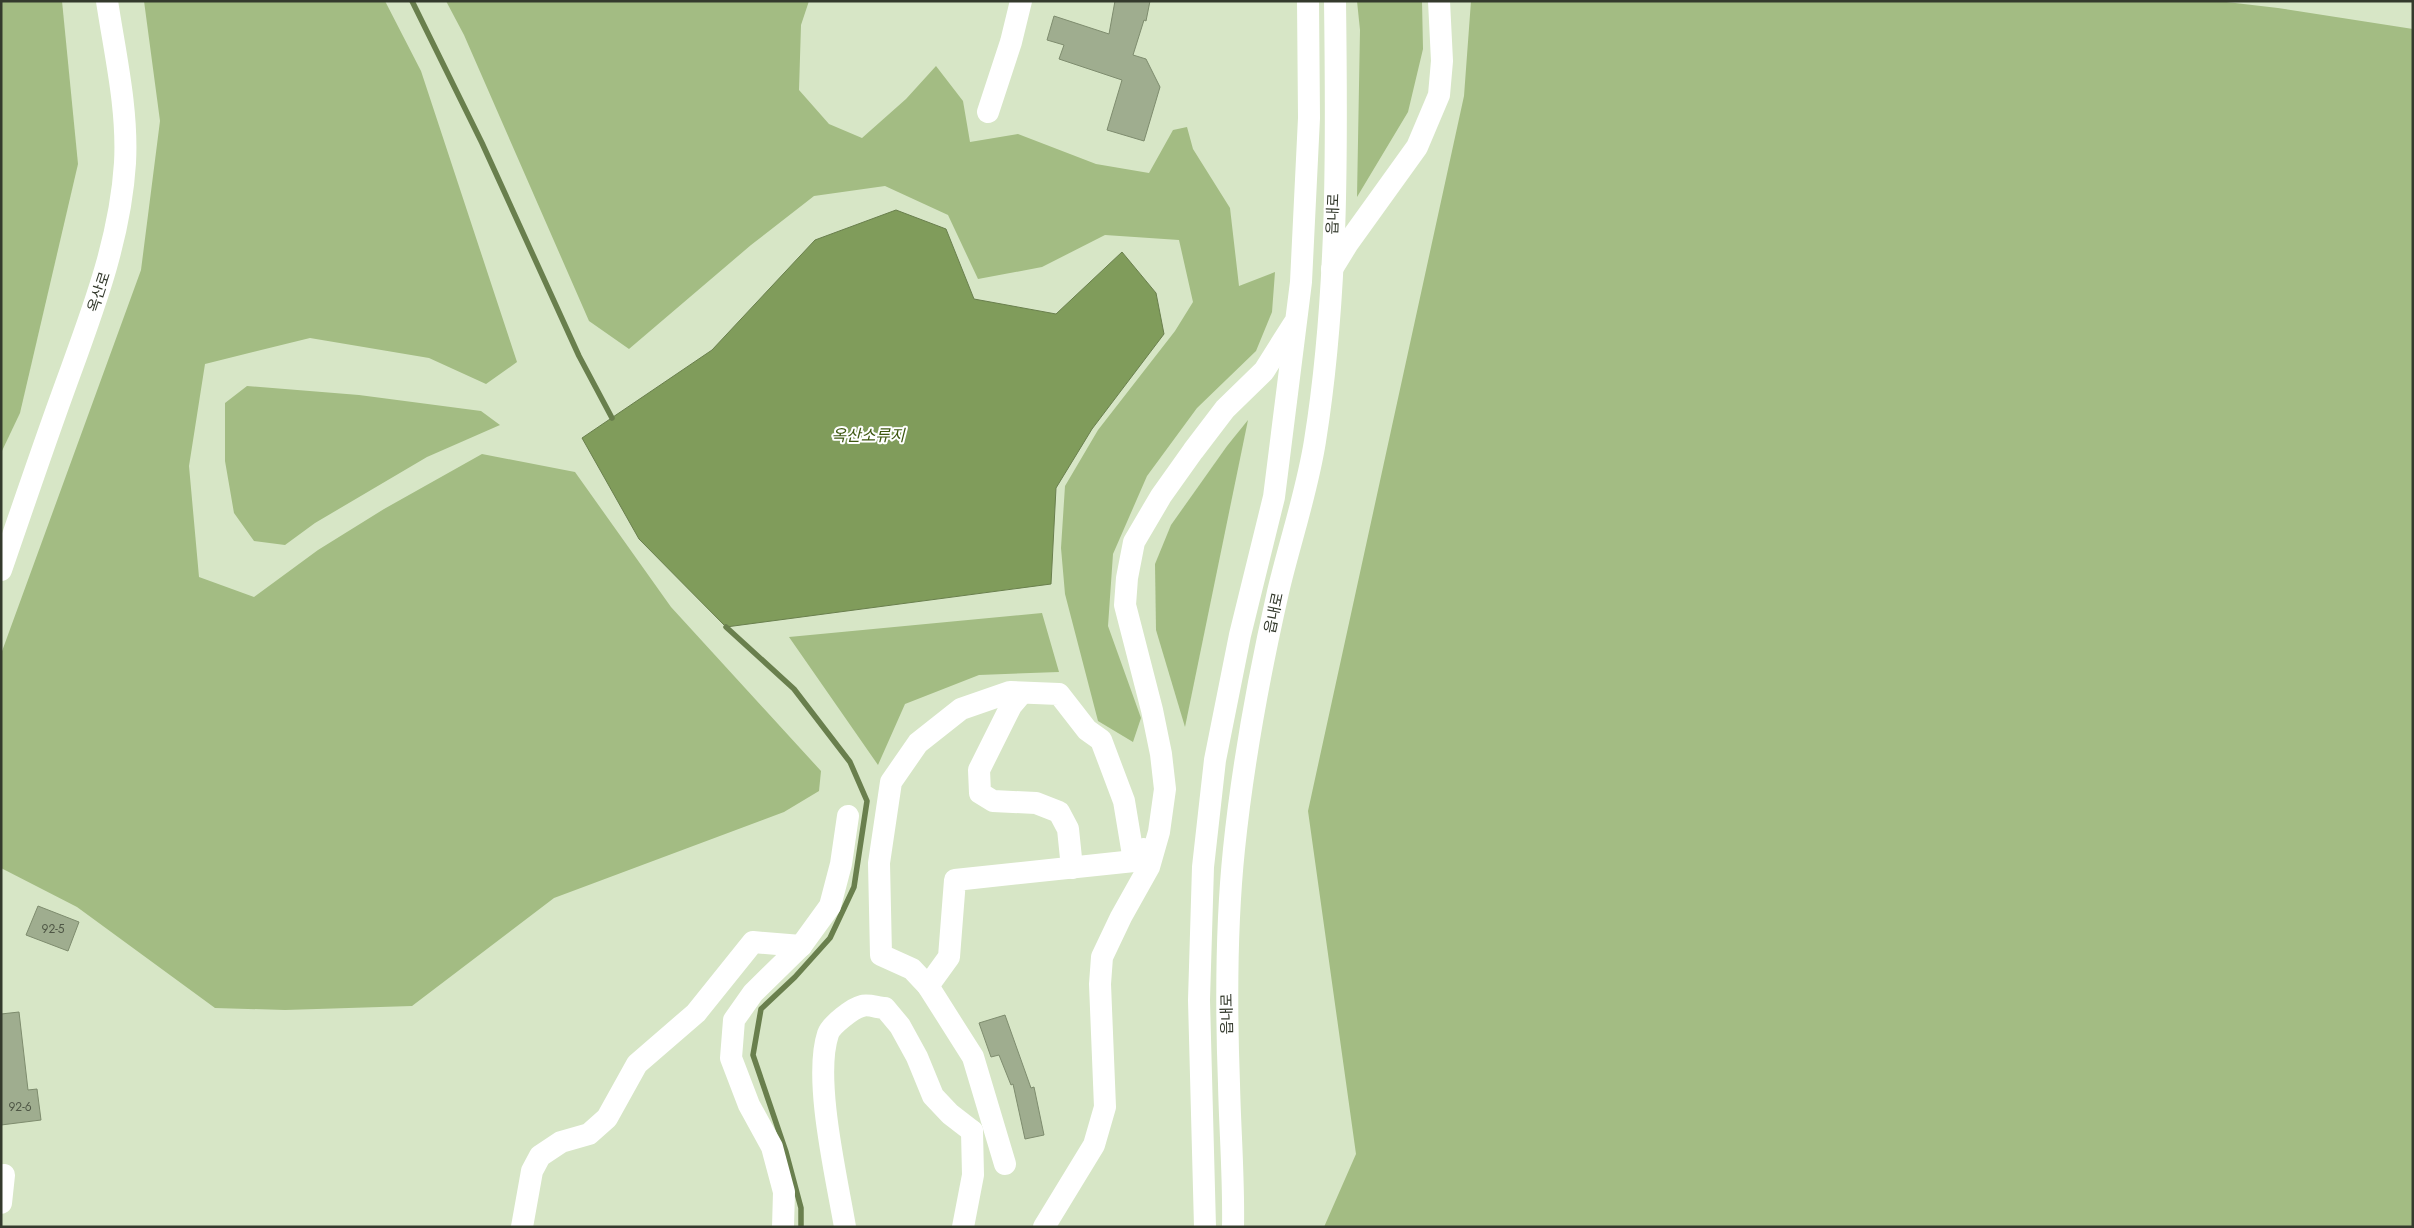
<svg xmlns="http://www.w3.org/2000/svg" width="2414" height="1228" font-family="Jost,'Noto Sans KR',sans-serif">
  <rect width="100%" height="100%" fill="#d7e6c6"/>
  <g fill="#a3bc83">
    <polygon points="1,1 62,1 78,164 20,413 1,453"/>
    <polygon points="144,1 385,1 421,71 517,362 486,384 429,358 310,338 205,364 189,466 199,577 254,597 318,550 384,509 482,454 575,472 671,607 821,771 819,791 784,812 554,898 412,1006 285,1010 215,1008 77,907 1,868 1,654 141,270 160,121"/>
    <polygon points="446,1 809,1 801,25 799,90 829,124 862,138 906,99 936,66 963,101 970,142 1018,134 1096,164 1149,173 1173,130 1187,127 1193,149 1230,208 1239,286 1275,272 1272,312 1256,351 1197,408 1147,476 1113,554 1108,626 1141,718 1133,742 1098,721 1065,594 1061,548 1065,486 1098,430 1175,331 1193,302 1179,240 1105,235 1042,267 978,279 948,215 885,186 814,196 751,245 629,349 589,321 464,35"/>
    <polygon points="1357,1 1422,1 1423,49 1408,112 1357,197 1360,30"/>
    <polygon points="1471,1 2218,1 2278,8 2413,29 2413,1227 1324,1227 1356,1154 1308,811 1464,96"/>
    <polygon points="247,386 359,395 481,411 500,425 427,457 315,523 285,545 254,541 234,513 225,461 225,403"/>
    <polygon points="1248,420 1185,727 1156,630 1155,564 1171,525 1227,446"/>
    <polygon points="1042,613 1059,672 979,675 905,704 878,765 789,637"/>
  </g>
  <polygon fill="#809c5b" stroke="#697f4d" points="896,210 946,229 974,299 1056,314 1122,252 1156,293 1164,334 1092,429 1056,488 1051,584 726,627 639,539 582,438 712,350 815,240"/>
  <g fill="none" stroke-linecap="round" stroke-linejoin="round">
    <g stroke="#697f4d" stroke-width="5.5">
      <polyline points="412,1 482,143 579,356 612,418"/>
      <polyline points="726,627 794,689 850,762 867,801 854,887 830,938 795,977 761,1009 753,1055 786,1152 801,1208 801,1227"/>
    </g>
  </g>
  <g fill="#9fad8f" stroke="#7e8c6e">
    <polygon points="1115,1 1150,1 1146,21 1144,20 1133,55 1146,59 1160,87 1144,141 1107,130 1122,80 1059,59 1064,45 1047,40 1054,16 1109,34"/>
    <polygon points="38,906 79,922 68,951 26,935"/>
    <polygon points="19,1012 28,1090 37,1089 41,1120 1,1125 1,1014"/>
    <polygon points="1005,1015 1031,1088 1034,1087 1044,1135 1025,1139 1013,1084 1011,1085 999,1055 991,1057 979,1023"/>
  </g>
  <g fill="none" stroke-linecap="round" stroke-linejoin="round">
    <g stroke="#fff" stroke-width="22">
      <polyline points="988,112 1011,42 1021,1"/>
      <polyline points="1332,269 1348,243 1417,147 1439,95 1442,61 1439,1"/>
      <path d="M 1,570 C 21,512 41,453 62,395 C 89,320 120,244 125,163 C 128,109 115,54 107,1"/>
      <polyline points="1022,693 1011,706 979,770 980,793 993,801 1036,803 1059,812 1068,829 1072,868"/>
      <polyline points="928,986 949,957 955,880 1134,861 1144,849"/>
      <polyline points="1005,1164 973,1057 928,986 912,969 881,955 879,863 891,782 918,743 961,709 1010,692 1059,694 1087,730 1101,740 1124,801 1134,861"/>
      <polyline points="1,1203 4,1175"/>
      <polyline points="522,1227 532,1171 540,1156 561,1142 589,1134 607,1118 637,1064 696,1013 753,942 801,946"/>
      <polyline points="783,1227 784,1192 772,1147 749,1105 731,1058 734,1020 753,993 801,946 830,906 841,864 848,816"/>
      <path d="M 845,1227 C 837,1179 813,1079 828,1034 C 831,1025 853,1008 862,1006 C 868,1004 879,1008 885,1008 L 900,1026 L 917,1057 L 933,1096 L 950,1114 L 972,1131"/>
      <polyline points="963,1227 973,1175 972,1131"/>
      <polyline points="1044,1227 1094,1145 1105,1107 1100,984 1102,957 1121,917 1149,867 1159,832 1165,789 1161,754 1152,710 1125,605 1127,578 1134,542 1161,496 1193,451 1225,409 1264,371 1293,325"/>
      <polyline points="1205,1227 1199,1000 1203,867 1215,760 1240,635 1274,497 1301,282 1309,118 1308,1"/>
      <path d="M 1233,1227 C 1234,1179 1230,1131 1229,1084 C 1226,1005 1226,927 1234,849 C 1243,762 1259,676 1278,592 C 1290,541 1307,492 1315,441 C 1338,297 1337,147 1335,1"/>
    </g>
  </g>
  <g text-anchor="middle" dominant-baseline="central" stroke-width="4" stroke-linejoin="round" paint-order="stroke">
    <g font-size="12" fill="#4f5746">
      <text x="53" y="929">92-5</text>
      <text x="20" y="1107">92-6</text>
    </g>
    <g font-size="15" fill="#343a2d" stroke="#fff">
      <text transform="translate(1333 214) rotate(-88)">읍내로</text>
      <text transform="translate(99 292) rotate(-72)">옥산로</text>
      <text transform="translate(1274 613) rotate(-78)">읍내로</text>
      <text transform="translate(1227 1014) rotate(-91)">읍내로</text>
    </g>
    <g font-size="16" font-style="italic" fill="#3e5811" stroke="#fff">
      <text x="868" y="435">옥산소류지</text>
    </g>
  </g>
  <rect width="2414" height="1228" fill="none" stroke="#343a2d" stroke-width="5"/>
</svg>
